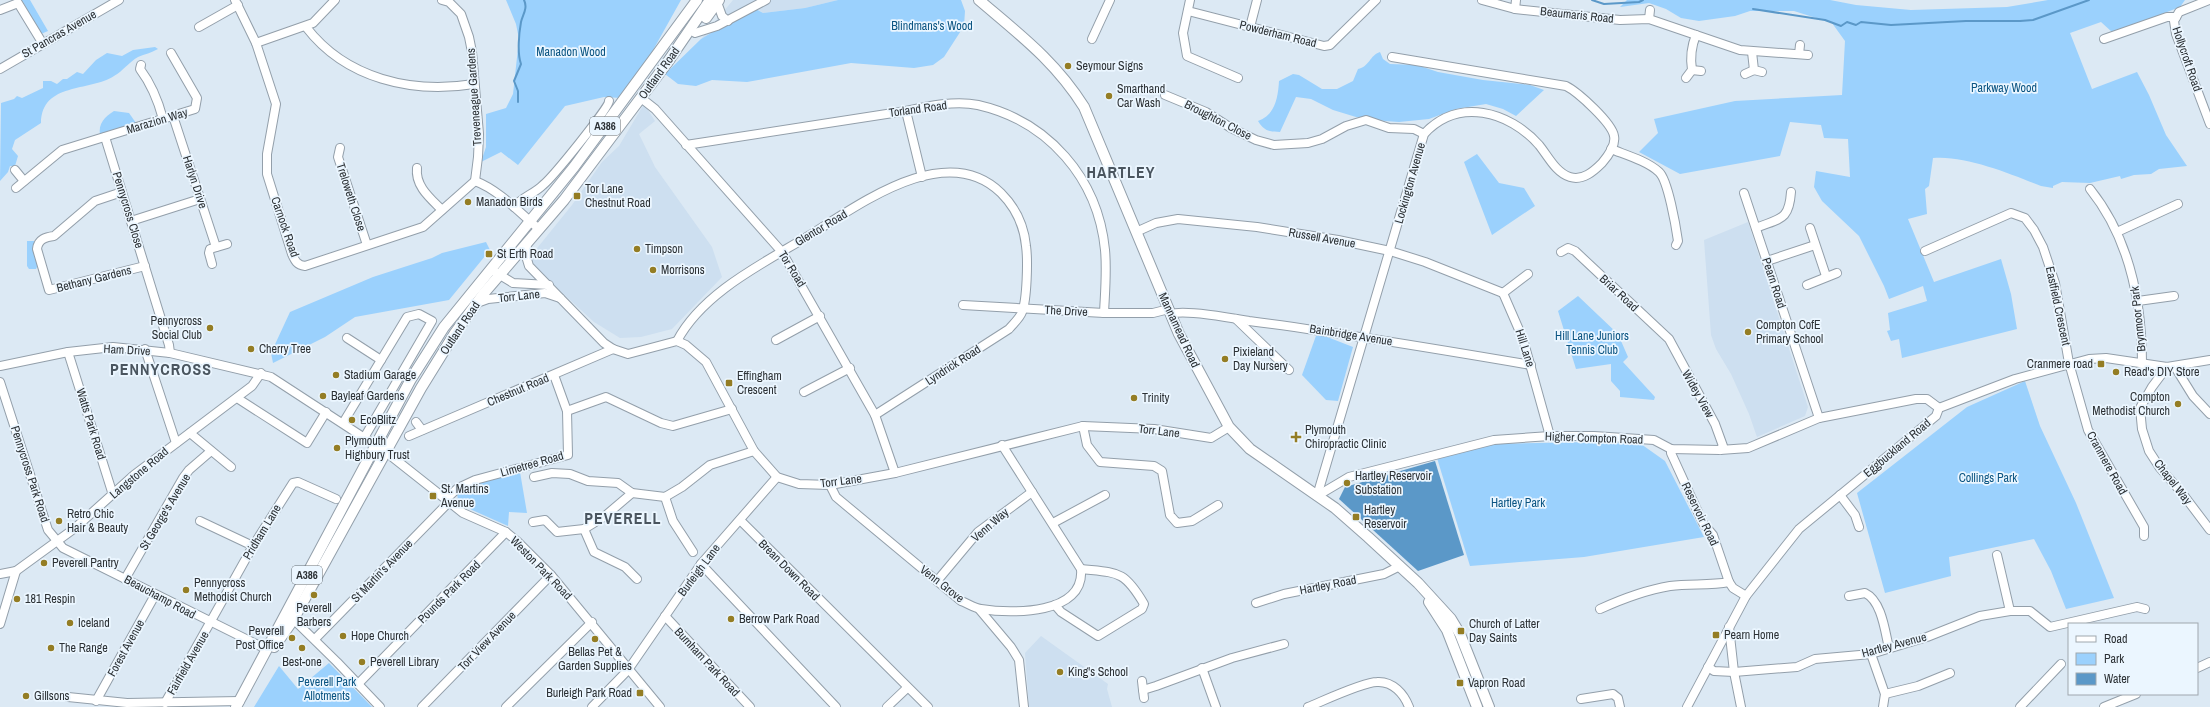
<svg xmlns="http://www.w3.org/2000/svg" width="2210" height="707" font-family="'Archivo Narrow',sans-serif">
  <rect width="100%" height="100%" fill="#dce9f4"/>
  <g fill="#cddff0">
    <polygon points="733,0 838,0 805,8 763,13 755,7 701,39"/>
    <polygon points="644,104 655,121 639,134 655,167 712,247 722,277 672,329 641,337 620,338 594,322 532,265 530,257 572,205 602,162 619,146"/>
    <polygon points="1748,222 1808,407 1805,416 1757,437 1749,414 1731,374 1716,349 1711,335 1704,240"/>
    <polygon points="1041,636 1108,684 1107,689 1112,707 1029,707 1025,653"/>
  </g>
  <g fill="#9bd1fd">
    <polygon points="19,0 30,0 48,31 41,34 23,2"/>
    <polygon points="506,0 681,0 652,52 621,98 604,97 565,106 518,165 501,152 481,162 486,147 486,114 506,108 513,94 519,39 516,24"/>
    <polygon points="838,0 961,0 965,11 964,26 944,57 933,65 914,68 851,63 747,82 712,80 696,86 678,84 665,74 701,39 726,24 740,8 749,5 763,13 805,8"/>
    <path d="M 1627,0 L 1830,0 L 1856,5 L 1911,10 L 2007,7 L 2048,0 L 2185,0 L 2180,7 L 2115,32 L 2112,32 L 2101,22 L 2070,33 L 2092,89 L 2137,72 L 2149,95 L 2166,135 L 2187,166 L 2159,169 L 2151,174 L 2134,175 L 2121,179 L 2120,176 L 2090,183 L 2062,182 L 2053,186 L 2053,188 L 2041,186 C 2011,174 1965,155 1933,158 L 1929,186 L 1925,189 L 1927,214 L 1908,219 L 1934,282 L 2001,259 L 2011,294 L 2017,329 L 1902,358 L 1899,339 L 1891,341 L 1887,331 L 1890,330 L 1888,313 L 1927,301 L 1923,286 L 1889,299 L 1884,286 L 1859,236 L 1822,201 L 1814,187 L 1816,171 L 1850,177 L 1848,139 L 1824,138 L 1821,125 L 1790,122 L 1780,156 L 1680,174 L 1639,152 L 1658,133 L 1654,119 L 1735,101 L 1842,95 L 1845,41 L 1832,23 L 1794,11 L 1750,11 L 1735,16 L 1699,21 L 1681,18 L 1666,9 L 1649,3 L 1620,7 Z"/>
    <path d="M 155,47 L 158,49 C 151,53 145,54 138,57 C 129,62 123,71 114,76 C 89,92 42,82 41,123 L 15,140 L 12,149 L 18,156 L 15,166 L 10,166 L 8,172 L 0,181 L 1,103 L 14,99 L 17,96 L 22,98 L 43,88 L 43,81 L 51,81 L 57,84 L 63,79 L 67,79 L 77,72 L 83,74 L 96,60 L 107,53 L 122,56 L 133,50 Z"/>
    <path d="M 1380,52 L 1383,59 L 1390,64 L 1417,65 L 1438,72 L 1483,80 L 1530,85 L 1544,90 L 1516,116 L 1503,109 L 1486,104 L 1456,109 L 1429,119 L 1399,122 L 1385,121 L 1356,117 L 1333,110 L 1311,99 L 1296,97 L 1280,132 C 1270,132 1264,131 1258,121 C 1275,115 1278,98 1279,81 L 1293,74 L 1299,75 L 1322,89 L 1337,89 L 1353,81 L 1358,69 C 1369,67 1370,55 1380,52 Z"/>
    <path d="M 114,111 L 129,113 L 136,123 L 100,135 C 98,123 105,117 114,111 Z"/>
    <polygon points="1477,154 1499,183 1524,188 1535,206 1492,235 1464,162"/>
    <polygon points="27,241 34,241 38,265 36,269 29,269 27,266"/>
    <polygon points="486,242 490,250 449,300 355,317 325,337 273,363 271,353 290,312 373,277 432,258 442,253"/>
    <polygon points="1578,296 1618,334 1628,357 1623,362 1655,397 1654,400 1620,397 1620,391 1611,381 1611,364 1576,369 1558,311"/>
    <polygon points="1317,333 1353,347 1338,401 1326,400 1302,375"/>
    <polygon points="2025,381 2040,426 2076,503 2114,598 2066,609 2051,571 2034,539 1949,557 1951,576 1885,593 1857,493 1967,407"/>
    <polygon points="1590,442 1641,444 1665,461 1704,537 1584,557 1470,566 1437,458 1493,444"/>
    <path d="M 520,472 L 527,513 L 509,512 L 508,526 L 472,510 L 458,500 L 457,493 C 476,483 498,476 520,472 Z"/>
    <polygon points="329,663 372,707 254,707 279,666 298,689"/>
  </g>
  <polygon fill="#5b98c8" points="1435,461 1464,555 1418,571 1339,499 1345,487"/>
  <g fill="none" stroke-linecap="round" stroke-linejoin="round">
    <g stroke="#5b98c8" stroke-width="2">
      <polyline points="1592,0 1604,4 1639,2 1643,0"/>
      <polyline points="1753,9 1825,20 1841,26 1847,22 1856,25 1861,22 1891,25 1966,21 2020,21 2033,20 2089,0"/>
      <path d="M 518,102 L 518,91 L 514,81 L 521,64 C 517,53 519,33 521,22 C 523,14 528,8 524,0"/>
    </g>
    <defs>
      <g id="minor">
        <path d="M 235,0 L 256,43 L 276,104 L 267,154 L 267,174 L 292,254 C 295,261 297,265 305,266 L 423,227 L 475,181"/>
        <polyline points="442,0 449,2 461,14 469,37 472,52 479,134 478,157 475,181"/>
        <polyline points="1190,0 1183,33 1187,56 1238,78"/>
        <polyline points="1482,0 1515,9 1620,20 1649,19 1740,50 1808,55"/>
        <polyline points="2209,0 2179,12 2174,21 2176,34 2210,124"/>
        <polyline points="717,2 722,16 728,21"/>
        <polyline points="1515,9 1516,0"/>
        <polyline points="0,10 18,3 43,44"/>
        <polyline points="1188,11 1324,46 1330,45 1335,40 1376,0"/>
        <polyline points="1649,19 1650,10"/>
        <polyline points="199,27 238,5"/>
        <path d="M 306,27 C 346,79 412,94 474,84"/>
        <polyline points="1250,27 1257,0"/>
        <polyline points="695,33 717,26 766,0"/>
        <polyline points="1092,39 1110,0"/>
        <polyline points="2104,39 2167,17 2176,17"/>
        <polyline points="256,43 313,23 335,0"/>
        <polyline points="1752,52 1754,70 1762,72"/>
        <polyline points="1799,54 1800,45"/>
        <path d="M 141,65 L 140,69 C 152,85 158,100 163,119"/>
        <polyline points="0,69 119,0"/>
        <polyline points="1692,70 1701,71"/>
        <polyline points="1745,74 1754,70"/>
        <path d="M 1686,78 L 1692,70 C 1690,57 1691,47 1696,35"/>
        <polyline points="1165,95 1206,112 1231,128 1256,140 1274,145 1308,143 1322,139 1346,126 1366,120 1389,128 1414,129 1424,134"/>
        <polyline points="641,98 655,109 782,252 875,415 895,473"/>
        <polyline points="906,111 922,177"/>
        <polyline points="173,116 216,247"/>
        <polyline points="105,137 169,345 170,353"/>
        <path d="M 686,145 L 906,111 C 928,106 956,100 978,105 C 1048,121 1098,178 1105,250 C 1107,271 1105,292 1104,313"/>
        <polyline points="340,148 338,157 367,245"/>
        <path d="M 1611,149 C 1626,155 1647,161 1659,172 C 1668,180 1676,227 1678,241 L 1676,245"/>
        <path d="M 417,168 C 415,186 430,198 442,210"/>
        <polyline points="15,170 24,181"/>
        <path d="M 475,181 C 499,190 520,213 539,229"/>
        <polyline points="16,188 62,150 195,109 197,98 171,53"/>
        <path d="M 2090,189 C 2130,239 2142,301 2142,364"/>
        <path d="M 122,192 L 95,201 L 54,236 C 46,237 38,239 37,249 L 49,290 L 145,266"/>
        <polyline points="1744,193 1819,418"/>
        <path d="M 514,207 C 522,197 534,194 543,185 C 553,177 609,108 609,101"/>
        <polyline points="131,221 200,199"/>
        <path d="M 1756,228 C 1780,218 1789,221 1791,192"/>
        <polyline points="1810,228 1826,276"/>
        <polyline points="1136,232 1156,223 1178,219 1257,227 1338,240 1390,251 1425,262 1503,293"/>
        <polyline points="2117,232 2178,204"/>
        <polyline points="527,243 526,256 529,266 604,343 613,349 628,354 677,341 686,345 706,362 754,451 777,477 799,484 830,485 895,473 1083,426 1154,429 1211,438 1229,427"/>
        <polyline points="1925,251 2011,213 2025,218 2034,230 2043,247 2055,283 2069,363 2088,430 2144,527 2144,536"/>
        <polyline points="1561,252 1568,248 1575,251 1669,339 1715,424 1723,446 1720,450"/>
        <polyline points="1767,261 1815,245"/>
        <polyline points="212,264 209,253 210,249 227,244"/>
        <polyline points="495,272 513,283 549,285"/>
        <polyline points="1807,285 1837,273"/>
        <polyline points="1503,293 1523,339 1550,436"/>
        <polyline points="1503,293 1528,274"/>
        <polyline points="2138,301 2174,296"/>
        <polyline points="477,303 488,299 545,293 560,298"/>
        <polyline points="963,305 1104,313 1153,313 1169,309"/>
        <path d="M 1171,314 C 1184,309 1232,318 1249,321 C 1343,333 1437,349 1531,365"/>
        <polyline points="1236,319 1289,370"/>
        <polyline points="347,338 381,360"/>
        <polyline points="776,340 820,316"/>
        <path d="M 677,341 C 703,292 764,263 810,235 C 859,205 946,139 1001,193 C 1015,207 1024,226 1026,246 C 1028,260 1027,300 1022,312 C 1020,318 1013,324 1009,329 L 875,415"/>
        <polyline points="145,349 176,443"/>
        <polyline points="68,352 113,495"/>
        <polyline points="0,366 68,352 113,347 170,353 271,377 386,452 463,513 506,532 517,541 551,575 660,707"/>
        <polyline points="2167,367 2152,387 2140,408 2142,429 2149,451 2160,468 2182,493 2210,530"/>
        <polyline points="2175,367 2193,396 2210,414"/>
        <polyline points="0,382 48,530 63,548 266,649"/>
        <polyline points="804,392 850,368"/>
        <polyline points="237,398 307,443 326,412"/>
        <polyline points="567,411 606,397 661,423 673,426 732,409"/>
        <polyline points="416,422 422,430"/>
        <polyline points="343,423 407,317 419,314 432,321 364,438"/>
        <polyline points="1083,426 1087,445 1100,462 1154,466 1162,471 1170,515 1177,523 1192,521 1218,505"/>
        <polyline points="190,433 231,467"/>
        <polyline points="409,436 613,349"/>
        <polyline points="1671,449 1671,453 1703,523 1713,535 1729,582 1733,588 1746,596"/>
        <polyline points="534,477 552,473 570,474 588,481 618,483 632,493 665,497 682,487 710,465 754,451"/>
        <path d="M 830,485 L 836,497 L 961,601 C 967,603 974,608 981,609 C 1012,614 1085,615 1081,569 L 1002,445"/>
        <polyline points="1840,495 1855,515 1859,527"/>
        <path d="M 1317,496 L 1424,134 C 1458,97 1509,111 1539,145 C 1548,156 1556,173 1570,177 C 1583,181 1594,171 1602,163 C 1608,156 1616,145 1614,136 C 1612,123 1578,92 1566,86 L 1392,57"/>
        <polyline points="1317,496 1349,477 1494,440 1550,436 1594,436 1654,440 1671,449 1720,450 1748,448 1819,418 1916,399 1927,399 1939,408"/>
        <polyline points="665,497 673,521 693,552"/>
        <polyline points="446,499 458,488 475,480 568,455 567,411 554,375"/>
        <polyline points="740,520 928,707"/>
        <polyline points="200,521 253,546"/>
        <polyline points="533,522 545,520 557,532 584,529 605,516 632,493"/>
        <polyline points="1053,523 1105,495"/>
        <polyline points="584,529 594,552 625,567 637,579"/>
        <polyline points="1997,555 2010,611"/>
        <polyline points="701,564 836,707"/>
        <polyline points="0,574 16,571 75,528 134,475 252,386 261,373"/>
        <polyline points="125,579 183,478 189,470 211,451"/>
        <polyline points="937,581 978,532 1032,492"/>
        <path d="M 1849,596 L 1865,593 C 1882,601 1885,632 1889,648"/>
        <polyline points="1256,603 1284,594 1384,574 1400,566"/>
        <path d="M 1055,605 L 1061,612 L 1098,636 L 1142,609 L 1144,604 C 1124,570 1118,573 1081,569"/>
        <polyline points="979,609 1011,647 1019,660 1024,707"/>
        <path d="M 1600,609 C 1622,599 1646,590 1670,586 C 1690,583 1709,586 1729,582"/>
        <polyline points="290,616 337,662 380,707"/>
        <polyline points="665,616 750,707"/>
        <polyline points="0,624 16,571"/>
        <polyline points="1729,627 1734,672 1741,707"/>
        <polyline points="315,639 449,502"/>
        <polyline points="1871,654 1885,694 1883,707"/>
        <polyline points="1708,667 1714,671 1734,672 1797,667 1815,659 1871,654 1927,637 1980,616 2010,611 2030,611 2050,627 2137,607 2145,609"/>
        <polyline points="1202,668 1216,707"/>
        <polyline points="2197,668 2210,662"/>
        <polyline points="1142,681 1143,690 1156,686 1232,658 1284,644"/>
        <polyline points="358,684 506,532"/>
        <polyline points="1143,690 1144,698"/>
        <polyline points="1885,694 1918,686 1950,673"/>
        <polyline points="68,697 127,703 240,701"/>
        <polyline points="1581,699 1613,694 1618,698 1620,707"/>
        <polyline points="96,701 155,595"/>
        <polyline points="165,703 253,546 293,483 298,482 336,499"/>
        <polyline points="422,707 551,575"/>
        <polyline points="506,707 592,622"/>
        <polyline points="592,707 628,670 701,564 777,477"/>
        <polyline points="887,707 907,688"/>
        <path d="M 1308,707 C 1323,701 1363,682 1377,682 C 1393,681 1404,694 1409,707"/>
        <polyline points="1687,707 1746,596 1799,529 1936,416 1939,408 2015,379 2089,359 2106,358 2167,367 2210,360"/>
        <polyline points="2020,707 2061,664"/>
        <polyline points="2104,707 2136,694"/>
      </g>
      <g id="major">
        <path d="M 979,0 C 1020,35 1055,61 1084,107 L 1179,334 L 1229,427 L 1250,449 L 1335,508 L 1368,537 L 1418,583 L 1451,619 L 1460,634 L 1489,707"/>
        <polyline points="706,18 719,0"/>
        <polyline points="1429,602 1447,630 1477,707"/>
        <polyline points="274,647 293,620 421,388 455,333 484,293 564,200 667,63 710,0"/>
        <polyline points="236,707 411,379 444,327 574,167 697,0"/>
      </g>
    </defs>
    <use href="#minor" stroke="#939faa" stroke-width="10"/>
    <use href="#major" stroke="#939faa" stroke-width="12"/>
    <use href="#minor" stroke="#fff" stroke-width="8"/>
    <use href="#major" stroke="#fff" stroke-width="10"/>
  </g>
  <g fill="#947d24" stroke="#ebf6ff" stroke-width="1.5">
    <circle cx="1068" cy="66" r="4"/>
    <circle cx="1109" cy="96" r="4"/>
    <rect x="573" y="192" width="8" height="8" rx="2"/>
    <circle cx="468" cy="202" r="4"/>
    <circle cx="637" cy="249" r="4"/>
    <rect x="485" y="250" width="8" height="8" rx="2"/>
    <circle cx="653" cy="270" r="4"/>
    <circle cx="210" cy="328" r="4"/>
    <circle cx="1748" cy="332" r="4"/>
    <circle cx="251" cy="349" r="4"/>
    <circle cx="1225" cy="359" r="4"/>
    <rect x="2097" y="360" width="8" height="8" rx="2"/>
    <circle cx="2116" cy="372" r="4"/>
    <circle cx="336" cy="375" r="4"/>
    <rect x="725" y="379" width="8" height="8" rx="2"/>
    <circle cx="323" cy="396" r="4"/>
    <circle cx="1134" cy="398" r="4"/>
    <circle cx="2178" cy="404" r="4"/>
    <circle cx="352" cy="420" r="4"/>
    <path d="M1294 431h4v4h4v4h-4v4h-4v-4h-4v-4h4z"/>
    <circle cx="337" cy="448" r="4"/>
    <circle cx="1347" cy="483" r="4"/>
    <rect x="429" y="492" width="8" height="8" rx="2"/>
    <rect x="1352" y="513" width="8" height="8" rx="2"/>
    <circle cx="59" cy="521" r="4"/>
    <circle cx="44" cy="563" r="4"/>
    <circle cx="186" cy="590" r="4"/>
    <circle cx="314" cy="595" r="4"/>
    <circle cx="17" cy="599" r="4"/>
    <circle cx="731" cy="619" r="4"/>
    <circle cx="70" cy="623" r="4"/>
    <rect x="1457" y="627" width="8" height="8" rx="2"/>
    <rect x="1712" y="631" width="8" height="8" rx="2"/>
    <circle cx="343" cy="636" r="4"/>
    <circle cx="292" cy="638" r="4"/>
    <circle cx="595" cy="639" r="4"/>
    <circle cx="51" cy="648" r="4"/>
    <circle cx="302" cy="648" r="4"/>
    <circle cx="362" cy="662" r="4"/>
    <circle cx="1060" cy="672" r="4"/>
    <rect x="1456" y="679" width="8" height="8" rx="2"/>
    <rect x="636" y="689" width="8" height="8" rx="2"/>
    <circle cx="26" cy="696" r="4"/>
  </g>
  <g text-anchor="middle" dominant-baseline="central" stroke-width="3.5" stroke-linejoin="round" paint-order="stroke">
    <g fill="#ebf6ff" stroke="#656c72" stroke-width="1">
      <rect x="590" y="117" width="30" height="18" rx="3"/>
      <rect x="292" y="566" width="30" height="18" rx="3"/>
    </g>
    <g font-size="11" font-weight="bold" fill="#2c3135">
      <text x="605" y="126">A386</text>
      <text x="307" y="575">A386</text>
    </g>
    <g font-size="12" fill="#2c3135" stroke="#ebf6ff">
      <text transform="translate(1577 15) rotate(6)">Beaumaris Road</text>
      <text transform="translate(59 34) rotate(-30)">St Pancras Avenue</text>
      <text transform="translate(1278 34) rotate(14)">Powderham Road</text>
      <text transform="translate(2187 59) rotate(71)">Hollycroft Road</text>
      <text transform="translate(659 73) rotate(-54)">Outland Road</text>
      <text transform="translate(474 97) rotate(-94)">Treveneague Gardens</text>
      <text transform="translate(918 109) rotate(-8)">Torland Road</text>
      <text transform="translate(1218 120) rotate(27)">Broughton Close</text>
      <text transform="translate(157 121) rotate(-17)">Marazion Way</text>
      <text transform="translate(195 182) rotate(72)">Harlyn Drive</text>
      <text transform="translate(1410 183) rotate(-74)">Lockington Avenue</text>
      <text transform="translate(351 197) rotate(72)">Treloweth Close</text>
      <text transform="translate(128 210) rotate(73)">Pennycross Close</text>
      <text transform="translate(285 227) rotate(71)">Carnock Road</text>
      <text transform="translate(821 228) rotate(-31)">Glentor Road</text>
      <text transform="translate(1322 238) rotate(10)">Russell Avenue</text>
      <text transform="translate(792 269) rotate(58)">Tor Road</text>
      <text transform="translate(94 279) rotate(-14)">Bethany Gardens</text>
      <text transform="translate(1774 283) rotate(72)">Pearn Road</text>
      <text transform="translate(1619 293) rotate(43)">Briar Road</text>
      <text transform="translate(519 296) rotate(-6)">Torr Lane</text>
      <text transform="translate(2058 306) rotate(78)">Eastfield Crescent</text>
      <text transform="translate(1066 311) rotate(3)">The Drive</text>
      <text transform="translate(2138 319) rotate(-96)">Brynmoor Park</text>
      <text transform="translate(460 328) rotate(-56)">Outland Road</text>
      <text transform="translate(1179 330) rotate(65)">Mannamead Road</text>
      <text transform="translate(1351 335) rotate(9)">Bainbridge Avenue</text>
      <text transform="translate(1525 348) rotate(72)">Hill Lane</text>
      <text transform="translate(127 350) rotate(3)">Ham Drive</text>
      <text transform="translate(953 365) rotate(-33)">Lyndrick Road</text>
      <text transform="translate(518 390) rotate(-23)">Chestnut Road</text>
      <text transform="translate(1698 394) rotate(61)">Widey View</text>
      <text transform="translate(91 424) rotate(73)">Watts Park Road</text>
      <text transform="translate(1159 431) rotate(7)">Torr Lane</text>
      <text transform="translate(1594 438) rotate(2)">Higher Compton Road</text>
      <text transform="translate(1897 448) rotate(-40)">Eggbuckland Road</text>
      <text transform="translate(2107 463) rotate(61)">Cranmere Road</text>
      <text transform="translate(532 464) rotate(-16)">Limetree Road</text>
      <text transform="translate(139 473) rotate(-40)">Langstone Road</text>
      <text transform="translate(30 474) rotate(72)">Pennycross Park Road</text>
      <text transform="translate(841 481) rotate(-7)">Torr Lane</text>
      <text transform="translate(2173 482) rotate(52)">Chapel Way</text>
      <text transform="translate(165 512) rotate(-59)">St George's Avenue</text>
      <text transform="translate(1700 514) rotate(64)">Reservoir Road</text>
      <text transform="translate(990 525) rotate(-41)">Venn Way</text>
      <text transform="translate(262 532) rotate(-59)">Pridham Lane</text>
      <text transform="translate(541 568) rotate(46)">Weston Park Road</text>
      <text transform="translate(699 570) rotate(-53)">Burleigh Lane</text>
      <text transform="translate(789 570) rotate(45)">Brean Down Road</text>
      <text transform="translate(382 571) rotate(-46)">St Martin's Avenue</text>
      <text transform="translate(942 584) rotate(38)">Venn Grove</text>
      <text transform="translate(1328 585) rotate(-11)">Hartley Road</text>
      <text transform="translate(449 592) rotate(-45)">Pounds Park Road</text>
      <text transform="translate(160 597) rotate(28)">Beauchamp Road</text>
      <text transform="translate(487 641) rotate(-46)">Torr View Avenue</text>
      <text transform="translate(1894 645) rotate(-15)">Hartley Avenue</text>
      <text transform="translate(126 648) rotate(-61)">Forest Avenue</text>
      <text transform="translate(707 662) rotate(47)">Burnham Park Road</text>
      <text transform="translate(188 663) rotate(-60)">Fairfield Avenue</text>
    </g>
    <g font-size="12" fill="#0a5482" stroke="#ebf6ff">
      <text x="932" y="26">Blindmans's Wood</text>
      <text x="571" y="52">Manadon Wood</text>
      <text x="2004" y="88">Parkway Wood</text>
      <text x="1592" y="336">Hill Lane Juniors<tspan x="1592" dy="14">Tennis Club</tspan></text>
      <text x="1988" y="478">Collings Park</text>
      <text x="1518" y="503">Hartley Park</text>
      <text x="327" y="682">Peverell Park<tspan x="327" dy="14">Allotments</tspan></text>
    </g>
    <g font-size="12" fill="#2c3135" stroke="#ebf6ff" text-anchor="start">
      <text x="1076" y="66">Seymour Signs</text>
      <text x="1117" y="89">Smarthand<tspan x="1117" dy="14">Car Wash</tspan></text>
      <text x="585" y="189">Tor Lane<tspan x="585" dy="14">Chestnut Road</tspan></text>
      <text x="476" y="202">Manadon Birds</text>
      <text x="645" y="249">Timpson</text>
      <text x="497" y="254">St Erth Road</text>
      <text x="661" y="270">Morrisons</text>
      <text x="202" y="321" text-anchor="end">Pennycross<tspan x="202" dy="14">Social Club</tspan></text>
      <text x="1756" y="325">Compton CofE<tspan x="1756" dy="14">Primary School</tspan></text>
      <text x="259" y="349">Cherry Tree</text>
      <text x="1233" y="352">Pixieland<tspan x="1233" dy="14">Day Nursery</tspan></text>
      <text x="2093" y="364" text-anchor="end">Cranmere road</text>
      <text x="2124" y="372">Read's DIY Store</text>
      <text x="344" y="375">Stadium Garage</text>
      <text x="737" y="376">Effingham<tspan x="737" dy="14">Crescent</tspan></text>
      <text x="331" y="396">Bayleaf Gardens</text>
      <text x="2170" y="397" text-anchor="end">Compton<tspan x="2170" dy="14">Methodist Church</tspan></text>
      <text x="1142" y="398">Trinity</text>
      <text x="360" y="420">EcoBlitz</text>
      <text x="1305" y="430">Plymouth<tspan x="1305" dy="14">Chiropractic Clinic</tspan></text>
      <text x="345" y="441">Plymouth<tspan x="345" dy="14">Highbury Trust</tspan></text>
      <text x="1355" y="476">Hartley Reservoir<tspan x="1355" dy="14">Substation</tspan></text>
      <text x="441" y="489">St. Martins<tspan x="441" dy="14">Avenue</tspan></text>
      <text x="1364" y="510">Hartley<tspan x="1364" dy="14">Reservoir</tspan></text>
      <text x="67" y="514">Retro Chic<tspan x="67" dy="14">Hair &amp; Beauty</tspan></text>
      <text x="52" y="563">Peverell Pantry</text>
      <text x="194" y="583">Pennycross<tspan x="194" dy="14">Methodist Church</tspan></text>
      <text x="25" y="599">181 Respin</text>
      <text x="314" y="608" text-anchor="middle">Peverell<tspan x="314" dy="14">Barbers</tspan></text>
      <text x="739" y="619">Berrow Park Road</text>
      <text x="78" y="623">Iceland</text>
      <text x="1469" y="624">Church of Latter<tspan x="1469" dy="14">Day Saints</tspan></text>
      <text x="284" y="631" text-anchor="end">Peverell<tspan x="284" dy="14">Post Office</tspan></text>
      <text x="1724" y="635">Pearn Home</text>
      <text x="351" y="636">Hope Church</text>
      <text x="59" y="648">The Range</text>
      <text x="595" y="652" text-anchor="middle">Bellas Pet &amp;<tspan x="595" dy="14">Garden Supplies</tspan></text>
      <text x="302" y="662" text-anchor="middle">Best-one</text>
      <text x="370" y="662">Peverell Library</text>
      <text x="1068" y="672">King's School</text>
      <text x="1468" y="683">Vapron Road</text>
      <text x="632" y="693" text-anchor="end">Burleigh Park Road</text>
      <text x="34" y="696">Gillsons</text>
    </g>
    <g font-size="16" font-weight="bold" letter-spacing="1" fill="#4a555f" stroke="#ebf6ff">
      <text x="1121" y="172">HARTLEY</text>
      <text x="161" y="369">PENNYCROSS</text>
      <text x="623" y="518">PEVERELL</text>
    </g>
  </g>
  <rect x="2068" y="623" width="130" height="72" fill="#ebf6ff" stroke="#9fa7ae"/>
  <rect x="2076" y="636" width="20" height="6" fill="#ffffff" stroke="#9fa7ae"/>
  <text x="2104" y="643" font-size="12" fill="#2c3135">Road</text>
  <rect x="2076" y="653" width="20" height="12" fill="#9bd1fd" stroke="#9fa7ae"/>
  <text x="2104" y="663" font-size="12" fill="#2c3135">Park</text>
  <rect x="2076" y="673" width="20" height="12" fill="#5b98c8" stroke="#9fa7ae"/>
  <text x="2104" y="683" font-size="12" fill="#2c3135">Water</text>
</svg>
